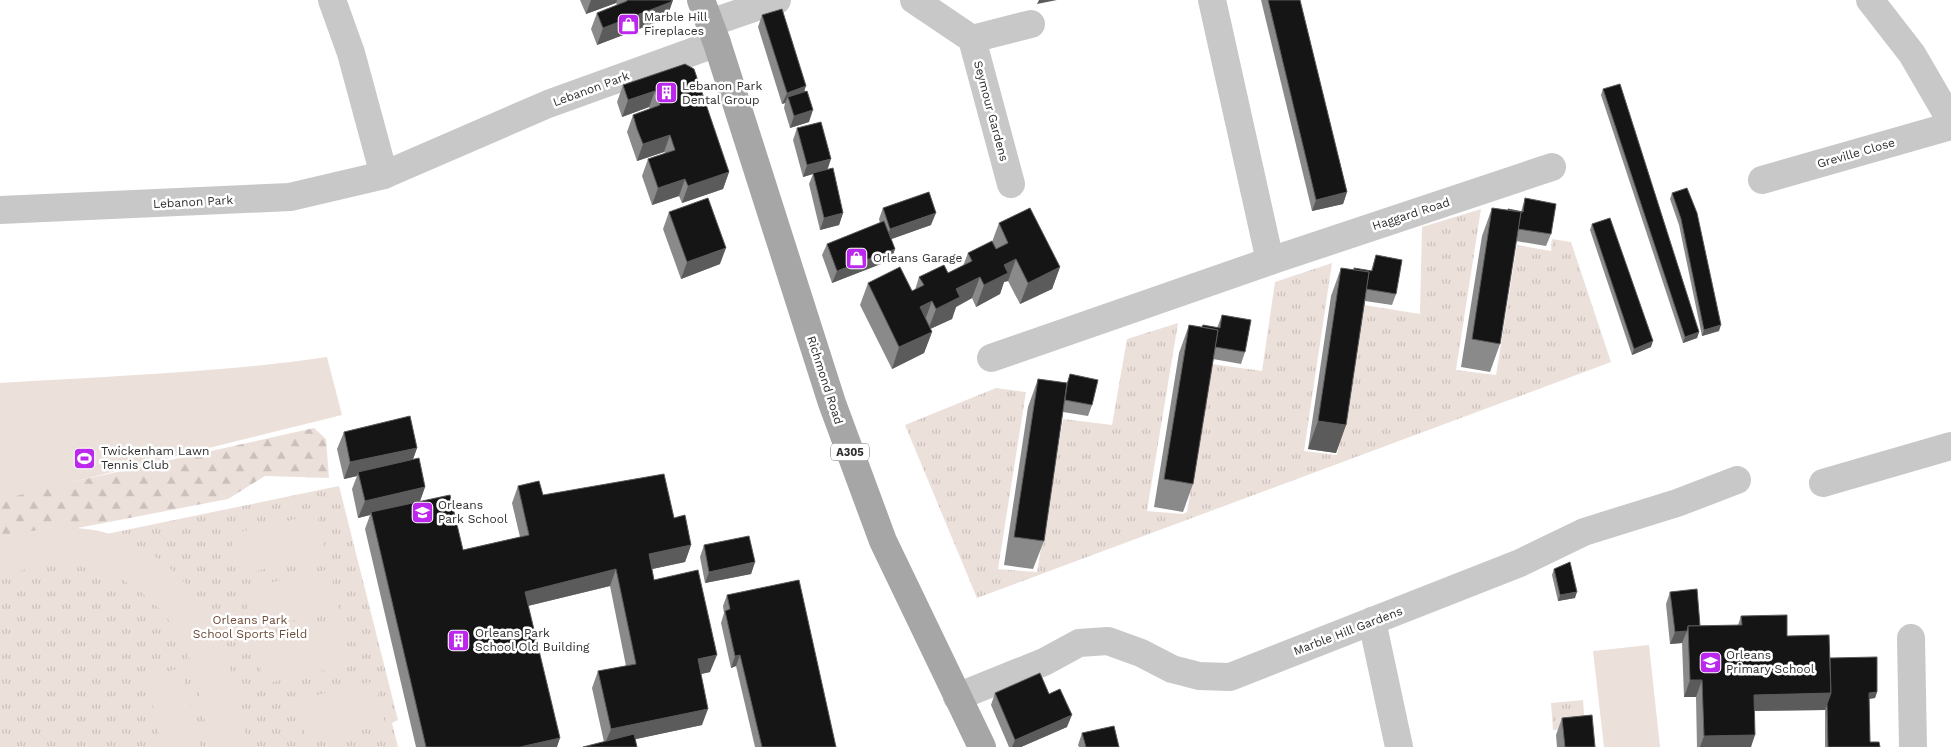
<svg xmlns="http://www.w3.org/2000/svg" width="1951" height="747" font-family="'Work Sans',sans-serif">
  <defs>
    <pattern id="grass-tufts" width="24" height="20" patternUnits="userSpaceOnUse" patternTransform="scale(1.25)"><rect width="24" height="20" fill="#ece0db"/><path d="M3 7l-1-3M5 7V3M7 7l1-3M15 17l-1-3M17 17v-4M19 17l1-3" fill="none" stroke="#cbc0bc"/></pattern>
    <pattern id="forest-firs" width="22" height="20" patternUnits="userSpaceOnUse" patternTransform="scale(1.25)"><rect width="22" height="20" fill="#ece0db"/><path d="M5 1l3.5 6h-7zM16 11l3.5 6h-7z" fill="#cbc0bc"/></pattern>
  </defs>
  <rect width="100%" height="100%" fill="#fff"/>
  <g fill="url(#grass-tufts)">
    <polygon points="1481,209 1456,370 1496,375 1517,245 1551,251 1552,239 1571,242 1611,362 977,598 905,425 996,388 1026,392 998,569 1037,572 1063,419 1112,425 1127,339 1178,323 1147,511 1183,514 1187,512 1212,364 1262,371 1275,282 1332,263 1304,451 1337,455 1364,305 1420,314 1422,227"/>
    <polygon points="339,486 398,720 392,723 398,747 0,747 0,556"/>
    <polygon points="1583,700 1585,727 1553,730 1551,703"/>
  </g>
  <polygon fill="url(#forest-firs)" points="314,428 326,439 329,478 265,476 228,499 0,543 0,498"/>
  <g fill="#ece0db">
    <path d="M 327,357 L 342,415 L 0,500 L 0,383 C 109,376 218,373 327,357 Z"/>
    <polygon points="317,514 326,555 239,575 230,534"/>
    <path d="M 60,527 C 79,528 98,529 116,536 C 165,554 204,595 222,644 C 234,677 240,713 249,747 L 211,747 C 202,714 198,675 183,644 C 150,574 69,545 0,579 L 0,540 L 24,532 Z"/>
    <polygon points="330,569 339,610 252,630 243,589"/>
    <polygon points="342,623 351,664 264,684 255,643"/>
    <polygon points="1649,645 1660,747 1604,747 1593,651"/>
    <polygon points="181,668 200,747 162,747 146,677"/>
    <polygon points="375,681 385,724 307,743 297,700"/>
  </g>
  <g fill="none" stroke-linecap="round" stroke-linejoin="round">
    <g stroke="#c8c8c8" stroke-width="28">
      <polyline points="332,0 351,53 384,175"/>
      <polyline points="914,0 972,39 1011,184"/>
      <polyline points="1212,0 1270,261 1552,167"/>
      <polyline points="1870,0 1912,54 1951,121"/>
      <polyline points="710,23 777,0"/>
      <polyline points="972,39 1031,24"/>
      <polyline points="1762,180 1951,126"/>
      <polyline points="0,210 290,197 384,175 548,104 717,43"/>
      <polyline points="991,358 1270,261"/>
      <polyline points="1823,483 1951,446"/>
      <polyline points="1372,621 1399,747"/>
      <polyline points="1911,638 1913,747"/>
      <polyline points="957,697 1044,662 1079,643 1108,641 1141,653 1172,669 1199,676 1230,677 1520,563 1584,532 1677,503 1737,480"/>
    </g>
    <polyline stroke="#a6a6a6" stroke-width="28" points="701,0 717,43 832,403 883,541 982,747"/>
  </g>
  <g fill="#8a8a8a">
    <polygon points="580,0 673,0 665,19 597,45 591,29 597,13 617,5 616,3 586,14"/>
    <polygon points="1261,0 1300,0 1347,192 1343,204 1312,211"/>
    <polygon points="762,15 805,91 809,122 790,128 784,108 785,103 782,104 758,27"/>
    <polygon points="685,64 729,172 723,189 682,203 679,196 652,205 642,176 648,159 665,153 664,152 637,161 627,132 633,115 650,109 649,107 622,117 617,102 623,85"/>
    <polygon points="1603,89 1699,332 1697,338 1683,343 1601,95"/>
    <polygon points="797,128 827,170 843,213 839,225 820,230 809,184 813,174 803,177 793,140"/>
    <polygon points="1672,193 1719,331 1702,336 1679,225 1670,199"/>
    <polygon points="1525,198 1551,234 1546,246 1516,241 1500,344 1490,372 1461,367 1482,236 1492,208 1521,212"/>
    <polygon points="883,208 931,225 891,239 895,249 891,260 832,283 822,255 827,244 880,223 879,219"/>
    <polygon points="669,212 720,264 681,279 663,229"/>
    <polygon points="999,223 1060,267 1052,289 1020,304 1008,281 1004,282 1000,294 976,307 972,298 956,307 952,319 930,329 932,332 924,353 892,369 860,305 868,283 912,291 915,290 919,277 948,273 963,266 968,253 992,242"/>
    <polygon points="1592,224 1651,347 1632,355 1590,230"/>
    <polygon points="1376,255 1396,294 1392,305 1365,301 1346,425 1336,453 1308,449 1331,296 1341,268 1353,270 1371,271"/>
    <polygon points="1222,315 1245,352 1241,364 1213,359 1193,484 1183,512 1154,507 1179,353 1189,325 1202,327 1203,325 1217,328"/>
    <polygon points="1070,374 1092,405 1088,416 1063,412 1044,541 1033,569 1004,565 1028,407 1038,379 1067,383"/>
    <polygon points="344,432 417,448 413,459 425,487 420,501 463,550 520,537 512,503 518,486 543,495 674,518 691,545 685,562 652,569 654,580 710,672 701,674 702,725 635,739 604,742 592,688 598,671 626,666 610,586 528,606 557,747 416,747 365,529 370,515 358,518 352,489 357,476 344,479 337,449"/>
    <polygon points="704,545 755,562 751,574 705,583 700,557"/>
    <polygon points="1554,569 1575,598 1558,601 1552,575"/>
    <polygon points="1670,592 1700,626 1738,625 1741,616 1787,636 1830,658 1877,692 1875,698 1869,699 1870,742 1880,747 1825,747 1825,710 1754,711 1751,747 1697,747 1696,697 1684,697 1682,643 1670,644 1666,604"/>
    <polygon points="727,595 836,747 755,747 736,666 731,668 721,623 724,613 723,606"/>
    <polygon points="995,693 1049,694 1067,727 1021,747 1009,747 991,705"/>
    <polygon points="1562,718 1595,747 1557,747 1556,735"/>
    <polygon points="1082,733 1119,747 1079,747 1078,745"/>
  </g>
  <g fill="#5b5b5b">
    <polygon points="591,0 617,0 616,3 586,14"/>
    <polygon points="672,0 673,0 670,9 665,19 597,45 603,28"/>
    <polygon points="1039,0 1057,0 1037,4"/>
    <polygon points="806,86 802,98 788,97 785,103 782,104 787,93"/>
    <polygon points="655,91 649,107 622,117 628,100"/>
    <polygon points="813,110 809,122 790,128 794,116"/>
    <polygon points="670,135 664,152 637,161 643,144"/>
    <polygon points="831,159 827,171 813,173 813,174 803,177 807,165"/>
    <polygon points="729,172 723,189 682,203 688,186"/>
    <polygon points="685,179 679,196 652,205 658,188"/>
    <polygon points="1347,192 1343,204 1312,211 1316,200"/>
    <polygon points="843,213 839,225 820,230 824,218"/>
    <polygon points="936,213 931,225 886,241 890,229"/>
    <polygon points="726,248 720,264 681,279 687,262"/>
    <polygon points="895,249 891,260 832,283 837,271"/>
    <polygon points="1016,259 1008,281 1004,282 1000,294 976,307 984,285 1004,265"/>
    <polygon points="1060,267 1052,289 1020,304 1028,283"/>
    <polygon points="980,277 972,298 956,307 952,319 928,330 936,309 956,289"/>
    <polygon points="932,301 924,323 920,307"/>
    <polygon points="1721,325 1719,331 1702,336 1704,330"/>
    <polygon points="932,332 924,353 892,369 899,347"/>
    <polygon points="1699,332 1697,338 1683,343 1685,337"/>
    <polygon points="1653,341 1651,347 1632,355 1634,349"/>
    <polygon points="1318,421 1346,425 1336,453 1308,449"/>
    <polygon points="417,448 411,465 358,472 357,476 344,479 350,462"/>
    <polygon points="425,487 419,504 371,512 370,515 358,518 365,501"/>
    <polygon points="691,545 685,562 643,571 649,554"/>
    <polygon points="755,562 751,574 705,583 709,572"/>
    <polygon points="616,569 610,586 519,608 525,592"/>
    <polygon points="1577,592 1575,598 1558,601 1560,595"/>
    <polygon points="1687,631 1682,643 1670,644 1675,632"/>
    <polygon points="717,655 710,672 692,676 698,659"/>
    <polygon points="740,655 736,666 731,668 735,656"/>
    <polygon points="1690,680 1702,680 1696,697 1684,697"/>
    <polygon points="1877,692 1875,698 1867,699 1869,693"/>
    <polygon points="1831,693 1825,710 1748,711 1754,695"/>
    <polygon points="708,709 702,725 604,746 611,729"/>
    <polygon points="1072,715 1067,727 1021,747 1012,747 1015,740"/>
    <polygon points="1755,735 1751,747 1700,747 1704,736"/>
    <polygon points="560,738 557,747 520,747"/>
  </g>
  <g fill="#151515" stroke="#5b5b5b">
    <polygon points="627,0 672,0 671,2 603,28 597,13 627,1"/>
    <polygon points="1268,0 1300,0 1347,192 1316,200"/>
    <polygon points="782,9 806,86 787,93 762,15"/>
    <polygon points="685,64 694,69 729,172 688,186 685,179 658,188 648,159 675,150 670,135 643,144 637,129 633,115 660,105 655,91 628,100 623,85"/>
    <polygon points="1620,84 1699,332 1685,337 1603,89"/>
    <polygon points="807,91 813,110 794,116 788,97"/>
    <polygon points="821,122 831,159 807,165 797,128"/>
    <polygon points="833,168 843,213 824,218 813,173"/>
    <polygon points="1687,188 1697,213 1721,325 1704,330 1681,219 1672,193"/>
    <polygon points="929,192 936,213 890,229 883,208"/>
    <polygon points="708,198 726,248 687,262 669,212"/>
    <polygon points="1525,198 1556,204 1551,234 1518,229 1521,212 1508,210 1508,209 1523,212"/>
    <polygon points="1030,208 1060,267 1028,283 1016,259 1004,265 1008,273 984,285 980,277 956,289 960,297 936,309 932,301 920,307 932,332 899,347 868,283 900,267 912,291 924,285 919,277 944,265 948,273 972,261 968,253 992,241 996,249 1008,243 999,223"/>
    <polygon points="1492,208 1521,212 1500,344 1472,339"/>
    <polygon points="1610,218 1653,341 1634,349 1592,224"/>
    <polygon points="884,221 895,249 837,271 827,244"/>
    <polygon points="1376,255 1402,260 1396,294 1366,289 1369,272 1354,270 1354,268 1372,271"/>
    <polygon points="1341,268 1369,272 1346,425 1318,421"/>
    <polygon points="1222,315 1251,320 1245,352 1215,347 1218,330 1202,327 1203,325 1220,328"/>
    <polygon points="1189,325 1218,330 1193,484 1164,479"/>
    <polygon points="1070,374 1098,380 1092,405 1065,400 1067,385"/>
    <polygon points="1038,379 1067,383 1044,541 1014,537"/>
    <polygon points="410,416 417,448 350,462 344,432"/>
    <polygon points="419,458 425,487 365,501 358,472"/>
    <polygon points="664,474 674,518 685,515 691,545 649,554 654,580 698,570 717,655 698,659 708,709 611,729 598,671 636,664 616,569 525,592 560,738 520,747 426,747 371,512 450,495 463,550 529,535 518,486 539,481 543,495"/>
    <polygon points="749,536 755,562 709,572 704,545"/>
    <polygon points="1570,562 1577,592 1560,595 1554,569"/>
    <polygon points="799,580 836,747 762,747 740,655 735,656 725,611 730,609 727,595"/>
    <polygon points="1697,589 1700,626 1688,626 1687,631 1675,632 1670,592"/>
    <polygon points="1787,615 1787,636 1829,635 1831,693 1754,695 1755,735 1704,736 1702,680 1690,680 1688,626 1742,625 1741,616"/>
    <polygon points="1877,657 1877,692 1869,693 1870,742 1879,742 1880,747 1828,747 1827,704 1831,693 1830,658"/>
    <polygon points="1040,673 1049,694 1060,689 1072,715 1015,740 995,693"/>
    <polygon points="1592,715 1595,747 1565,747 1562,718"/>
    <polygon points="1114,726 1119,747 1086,747 1082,733"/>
    <polygon points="634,734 637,747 583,747"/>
  </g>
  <defs>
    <symbol id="shop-square" viewBox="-11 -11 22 22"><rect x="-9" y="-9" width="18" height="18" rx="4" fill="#bc27ee" stroke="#fff"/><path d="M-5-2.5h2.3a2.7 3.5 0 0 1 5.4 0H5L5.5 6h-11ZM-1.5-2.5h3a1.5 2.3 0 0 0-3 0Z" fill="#fff"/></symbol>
    <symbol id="building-square" viewBox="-11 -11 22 22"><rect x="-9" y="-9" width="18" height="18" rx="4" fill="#bc27ee" stroke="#fff"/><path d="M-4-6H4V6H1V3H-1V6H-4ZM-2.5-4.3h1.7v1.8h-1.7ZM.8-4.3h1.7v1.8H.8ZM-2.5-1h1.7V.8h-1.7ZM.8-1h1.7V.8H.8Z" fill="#fff"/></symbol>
    <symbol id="stadium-square" viewBox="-11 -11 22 22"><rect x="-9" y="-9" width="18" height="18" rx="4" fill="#bc27ee" stroke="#fff"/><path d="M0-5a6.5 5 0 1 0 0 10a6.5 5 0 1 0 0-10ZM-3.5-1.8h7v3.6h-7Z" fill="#fff"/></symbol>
    <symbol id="school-square" viewBox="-11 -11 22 22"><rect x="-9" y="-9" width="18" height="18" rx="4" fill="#bc27ee" stroke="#fff"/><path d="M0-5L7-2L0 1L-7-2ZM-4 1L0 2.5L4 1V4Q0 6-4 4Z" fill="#fff"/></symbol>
  </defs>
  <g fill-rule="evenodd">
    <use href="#shop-square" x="616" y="12" width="25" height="25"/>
    <use href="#building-square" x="654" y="80" width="25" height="25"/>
    <use href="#shop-square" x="844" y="246" width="25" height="25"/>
    <use href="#stadium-square" x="72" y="446" width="25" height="25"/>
    <use href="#school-square" x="410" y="500" width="25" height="25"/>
    <use href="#building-square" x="446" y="628" width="25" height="25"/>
    <use href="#school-square" x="1698" y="650" width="25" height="25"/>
  </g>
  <g text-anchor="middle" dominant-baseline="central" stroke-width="5" stroke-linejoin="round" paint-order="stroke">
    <rect fill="#fff" stroke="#6d6d6d" stroke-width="1" x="831" y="443.5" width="38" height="17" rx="4"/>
    <g font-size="11" font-weight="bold" fill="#2e2e2e">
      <text x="850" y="452">A305</text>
    </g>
    <g font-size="12" fill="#2e2e2e" stroke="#fff" text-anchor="start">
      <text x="644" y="17">Marble Hill<tspan x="644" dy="14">Fireplaces</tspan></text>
      <text x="682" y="86">Lebanon Park<tspan x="682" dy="14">Dental Group</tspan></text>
      <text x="873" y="258">Orleans Garage</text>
      <text x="101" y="451">Twickenham Lawn<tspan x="101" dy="14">Tennis Club</tspan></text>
      <text x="438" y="505">Orleans<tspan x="438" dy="14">Park School</tspan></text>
      <text x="475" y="633">Orleans Park<tspan x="475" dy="14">School Old Building</tspan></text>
      <text x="1726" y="655">Orleans<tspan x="1726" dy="14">Primary School</tspan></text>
    </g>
    <g font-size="12" fill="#2e2e2e" stroke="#fff">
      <text transform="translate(591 89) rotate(-20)">Lebanon Park</text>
      <text transform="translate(991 111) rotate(75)">Seymour Gardens</text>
      <text transform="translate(1856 153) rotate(-16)">Greville Close</text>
      <text transform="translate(193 202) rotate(-3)">Lebanon Park</text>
      <text transform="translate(1411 214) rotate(-18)">Haggard Road</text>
      <text transform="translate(825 380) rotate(72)">Richmond Road</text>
      <text transform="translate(1348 631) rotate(-21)">Marble Hill Gardens</text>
    </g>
    <g font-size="12" fill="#6c4b39" stroke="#fff">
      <text x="250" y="620">Orleans Park<tspan x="250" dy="14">School Sports Field</tspan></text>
    </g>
  </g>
</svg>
